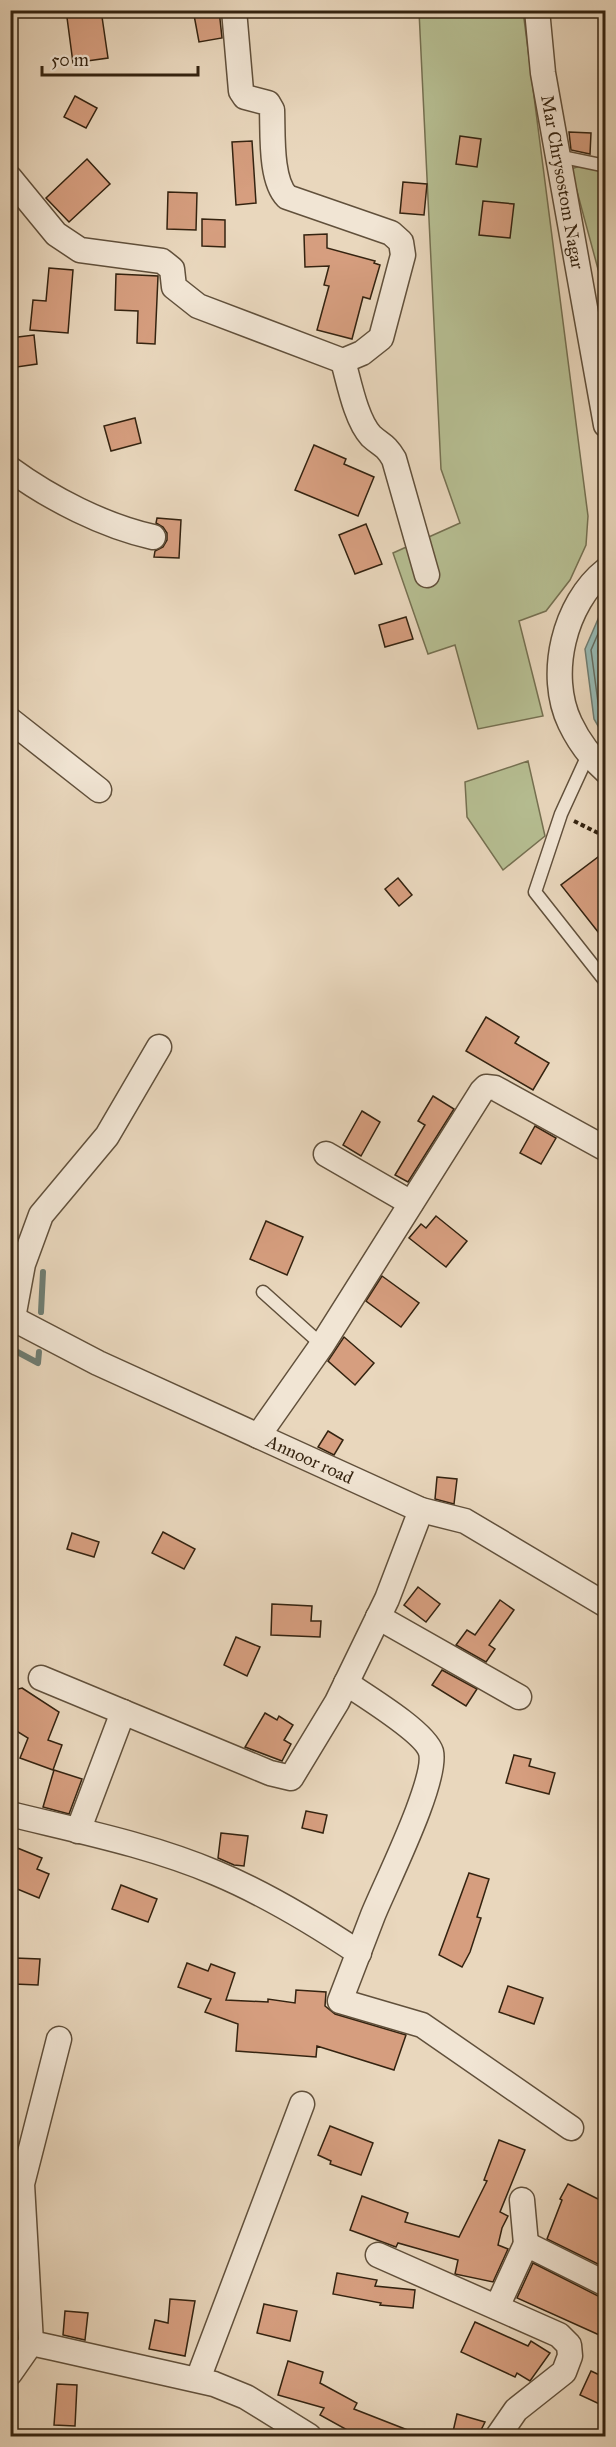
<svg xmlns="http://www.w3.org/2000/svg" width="616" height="2447" font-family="'IM FELL Great Primer',serif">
  <rect width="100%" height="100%" fill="#e9d7bd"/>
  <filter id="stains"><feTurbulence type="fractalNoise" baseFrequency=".00333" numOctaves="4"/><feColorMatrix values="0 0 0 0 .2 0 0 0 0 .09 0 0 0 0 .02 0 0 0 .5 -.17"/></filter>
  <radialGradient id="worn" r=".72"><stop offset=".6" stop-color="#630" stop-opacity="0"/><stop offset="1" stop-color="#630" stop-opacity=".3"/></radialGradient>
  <g fill="#b6be92" stroke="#757051" stroke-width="1.5">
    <polygon points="419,11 523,11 588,516 586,545 570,580 546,611 519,621 543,716 478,729 455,645 428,654 393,553 460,523 441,469"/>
    <polygon points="583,165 605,169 605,295 571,169"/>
    <polygon points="528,761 545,836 503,870 467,817 465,782"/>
  </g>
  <polygon fill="#97b9b3" stroke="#6f7d72" stroke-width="1.5" points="605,603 606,603 605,738 594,719 585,649"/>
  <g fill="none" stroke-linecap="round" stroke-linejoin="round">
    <g stroke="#666e62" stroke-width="1.5">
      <polyline points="606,615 591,650 600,717 606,727"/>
      <polyline points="606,633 598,651 606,706"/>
    </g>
    <g stroke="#6f7d72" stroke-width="6">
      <polyline points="41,1312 43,1272"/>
      <polyline points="10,1348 38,1363 39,1352"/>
    </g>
  </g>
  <g fill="#d69e7f" stroke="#342310" stroke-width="1.5">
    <polygon points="66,10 101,10 108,58 73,63"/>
    <polygon points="219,10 222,38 199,42 194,15"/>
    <polygon points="75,96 97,108 86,128 64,117"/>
    <polygon points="569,132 591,133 590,154 571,150"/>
    <polygon points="460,136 481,139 477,167 456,164"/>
    <polygon points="252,141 256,203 236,205 232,142"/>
    <polygon points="87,159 110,184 69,222 46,198"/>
    <polygon points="403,182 427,184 424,215 400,213"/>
    <polygon points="168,192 197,193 196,230 167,229"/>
    <polygon points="483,201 514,204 510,238 479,235"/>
    <polygon points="202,219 225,220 225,247 202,246"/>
    <polygon points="327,234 327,248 375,261 374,263 380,265 370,299 363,297 352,339 317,330 329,286 324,285 329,266 305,267 304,235"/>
    <polygon points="49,268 73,270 68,333 30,330 33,300 46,301"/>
    <polygon points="116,274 158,276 155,344 137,343 138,311 115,310"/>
    <polygon points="34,335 37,364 10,368 10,338"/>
    <polygon points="135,418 141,443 111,451 104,426"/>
    <polygon points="314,445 346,459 344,464 374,477 358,516 295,490"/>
    <polygon points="157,518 181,520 179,558 154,557 155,551 163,547 167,540 167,533 163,527 156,523"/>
    <polygon points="366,524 382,564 355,574 339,535"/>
    <polygon points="406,617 413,639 385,647 379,625"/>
    <polygon points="606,851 606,942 561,885"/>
    <polygon points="398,878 412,895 399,906 385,889"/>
    <polygon points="486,1017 519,1037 515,1043 549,1063 533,1090 466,1051"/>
    <polygon points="433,1096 454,1109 408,1182 395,1175 425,1125 418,1121"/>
    <polygon points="362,1111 380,1122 361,1156 343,1145"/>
    <polygon points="535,1126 556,1138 541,1164 520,1153"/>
    <polygon points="436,1216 467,1241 446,1267 409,1238 421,1224 426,1228"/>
    <polygon points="266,1221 303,1237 287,1275 250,1259"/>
    <polygon points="382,1276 419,1303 401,1327 366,1301"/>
    <polygon points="344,1337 374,1363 355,1385 328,1361"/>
    <polygon points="328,1431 343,1440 334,1455 318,1447"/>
    <polygon points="437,1477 457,1479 454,1504 435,1499"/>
    <polygon points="163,1532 195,1549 184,1569 152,1553"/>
    <polygon points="72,1533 99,1542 94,1557 67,1549"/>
    <polygon points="418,1587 440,1604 426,1622 404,1605"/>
    <polygon points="500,1600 514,1610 489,1645 495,1649 486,1662 456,1645 467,1630 475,1635"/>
    <polygon points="272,1604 312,1606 311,1621 321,1621 320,1637 271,1635"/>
    <polygon points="236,1637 260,1647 247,1676 224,1665"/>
    <polygon points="442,1670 477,1689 466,1706 432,1685"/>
    <polygon points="22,1688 59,1712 48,1740 62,1745 53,1770 20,1758 28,1738 10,1727 10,1691"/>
    <polygon points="265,1713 277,1720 279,1716 293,1725 284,1740 291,1744 282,1761 245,1747"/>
    <polygon points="514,1755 531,1759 529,1766 555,1773 549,1794 506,1783"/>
    <polygon points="54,1770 82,1779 69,1814 43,1807"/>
    <polygon points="306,1811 327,1815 323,1833 302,1828"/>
    <polygon points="221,1833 248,1836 244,1866 234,1865 218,1858"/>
    <polygon points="10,1845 42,1858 37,1869 49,1874 39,1898 10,1886"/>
    <polygon points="469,1873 489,1879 477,1917 481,1918 470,1952 462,1967 439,1955"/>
    <polygon points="121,1885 157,1899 148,1922 112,1909"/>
    <polygon points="15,1958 40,1959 38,1985 14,1984"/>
    <polygon points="187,1963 208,1971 211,1964 235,1973 226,2000 268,2002 268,1999 295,2003 296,1990 326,1992 325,2006 335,2014 406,2035 394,2070 317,2046 316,2057 236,2051 238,2024 205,2012 211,1999 178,1987"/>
    <polygon points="508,1986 543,1998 534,2024 499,2012"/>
    <polygon points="330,2126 373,2143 361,2175 330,2164 331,2161 318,2155"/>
    <polygon points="499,2140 525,2150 500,2212 508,2216 502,2228 498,2245 508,2249 493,2282 455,2274 458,2260 398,2243 396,2247 350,2230 362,2196 408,2213 405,2222 459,2237 487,2181 484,2180"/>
    <polygon points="568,2184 606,2203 606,2268 547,2239 562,2200 560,2199"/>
    <polygon points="533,2263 606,2300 606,2338 517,2298"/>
    <polygon points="337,2273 377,2280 375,2286 415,2290 413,2308 380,2305 381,2303 333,2294"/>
    <polygon points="170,2299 195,2301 185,2356 149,2349 155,2320 168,2323"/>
    <polygon points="264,2304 297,2311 290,2341 257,2333"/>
    <polygon points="65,2311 88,2313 85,2340 63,2335"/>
    <polygon points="475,2322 528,2346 531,2341 550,2353 530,2381 517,2373 515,2377 461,2352"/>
    <polygon points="288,2361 323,2372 320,2383 357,2403 354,2409 423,2436 358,2436 320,2415 324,2408 278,2395"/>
    <polygon points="591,2371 606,2378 606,2407 580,2395"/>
    <polygon points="57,2384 77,2385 75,2426 54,2425"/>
    <polygon points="457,2414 485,2422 478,2436 452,2436"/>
  </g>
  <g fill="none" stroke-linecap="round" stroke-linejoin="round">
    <defs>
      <g id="lane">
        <polyline points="558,156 606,166"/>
        <polyline points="587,321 606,321"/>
        <polyline points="588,755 561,814 535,892 606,982"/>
        <polyline points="263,1292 322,1345"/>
      </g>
      <g id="street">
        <path id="s1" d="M 537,10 L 543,73 L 606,425"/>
        <path d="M 10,178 L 56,234 L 80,250 L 162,261 L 172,269 L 174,287 L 198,306 L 343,361 L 362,353 L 381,338 L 403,255 L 401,242 L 391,233 L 287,197 C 270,180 273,133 272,110 L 268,103 L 245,97 L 241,91 L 234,10"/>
        <path d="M 343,361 C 349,382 356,420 371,436 C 382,446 385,444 394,459 L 427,575"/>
        <path d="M 10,469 C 51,499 104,526 153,537"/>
        <path d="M 606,570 C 564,603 547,675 570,723 C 579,742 590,757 606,771"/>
        <polyline points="10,720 99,790"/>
        <polyline points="326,1154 411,1203"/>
        <path id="s2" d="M 10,1317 L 98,1363 L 421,1510 L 465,1521 L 606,1605"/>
        <polyline points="13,1318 23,1264 41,1215 107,1136 159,1047"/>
        <polyline points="258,1436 322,1345 482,1091 486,1087 495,1088 606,1149"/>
        <polyline points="378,1617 519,1697"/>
        <polyline points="41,1678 270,1773 291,1778 337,1702 387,1599 421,1510"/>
        <path d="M 346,1683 C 365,1696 425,1732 431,1752 C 438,1780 385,1885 373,1915 C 362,1944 351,1973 340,2001 L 422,2025 L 571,2128"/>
        <path d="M 10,1814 C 79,1831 150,1845 216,1873 C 266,1894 314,1923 359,1953"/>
        <polyline points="78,1831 123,1712"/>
        <polyline points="522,2200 526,2244"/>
        <polyline points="378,2255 559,2335 569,2345 570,2356 564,2372 516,2410 498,2436"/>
        <polyline points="497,2307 526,2244 606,2284"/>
        <polyline points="31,2343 22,2184 59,2039"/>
        <polyline points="10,2373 31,2343 54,2348 214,2384 246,2397 309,2436"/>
        <polyline points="198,2379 302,2104"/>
      </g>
    </defs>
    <use href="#lane" stroke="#61503b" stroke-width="15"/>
    <use href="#street" stroke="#61503b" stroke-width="27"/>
    <polyline stroke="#342310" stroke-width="4" stroke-dasharray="4.5 3" stroke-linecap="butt" points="574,821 606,837"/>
    <use href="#lane" stroke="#f1e5d4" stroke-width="12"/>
    <use href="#street" stroke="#f1e5d4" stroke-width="24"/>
  </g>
  <g text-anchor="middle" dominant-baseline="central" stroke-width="4.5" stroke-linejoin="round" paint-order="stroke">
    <g font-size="18" fill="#342310" stroke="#f1e5d4">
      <text stroke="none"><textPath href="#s1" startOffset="174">Mar Chrysostom Nagar</textPath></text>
      <text stroke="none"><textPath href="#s2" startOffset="332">Annoor road</textPath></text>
    </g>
  </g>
  <rect width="616" height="2447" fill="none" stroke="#e9d7bd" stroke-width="36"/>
  <rect x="12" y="12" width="592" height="2423" fill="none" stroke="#342310" stroke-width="3"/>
  <rect x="18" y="18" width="580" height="2411" fill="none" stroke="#342310" stroke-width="1.5"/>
  <path d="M42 66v9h156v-9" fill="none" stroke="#342310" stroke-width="3"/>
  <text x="51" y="66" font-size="18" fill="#342310" stroke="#f1e5d4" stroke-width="4.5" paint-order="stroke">50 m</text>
  <rect width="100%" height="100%" filter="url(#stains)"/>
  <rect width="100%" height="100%" fill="url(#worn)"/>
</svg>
